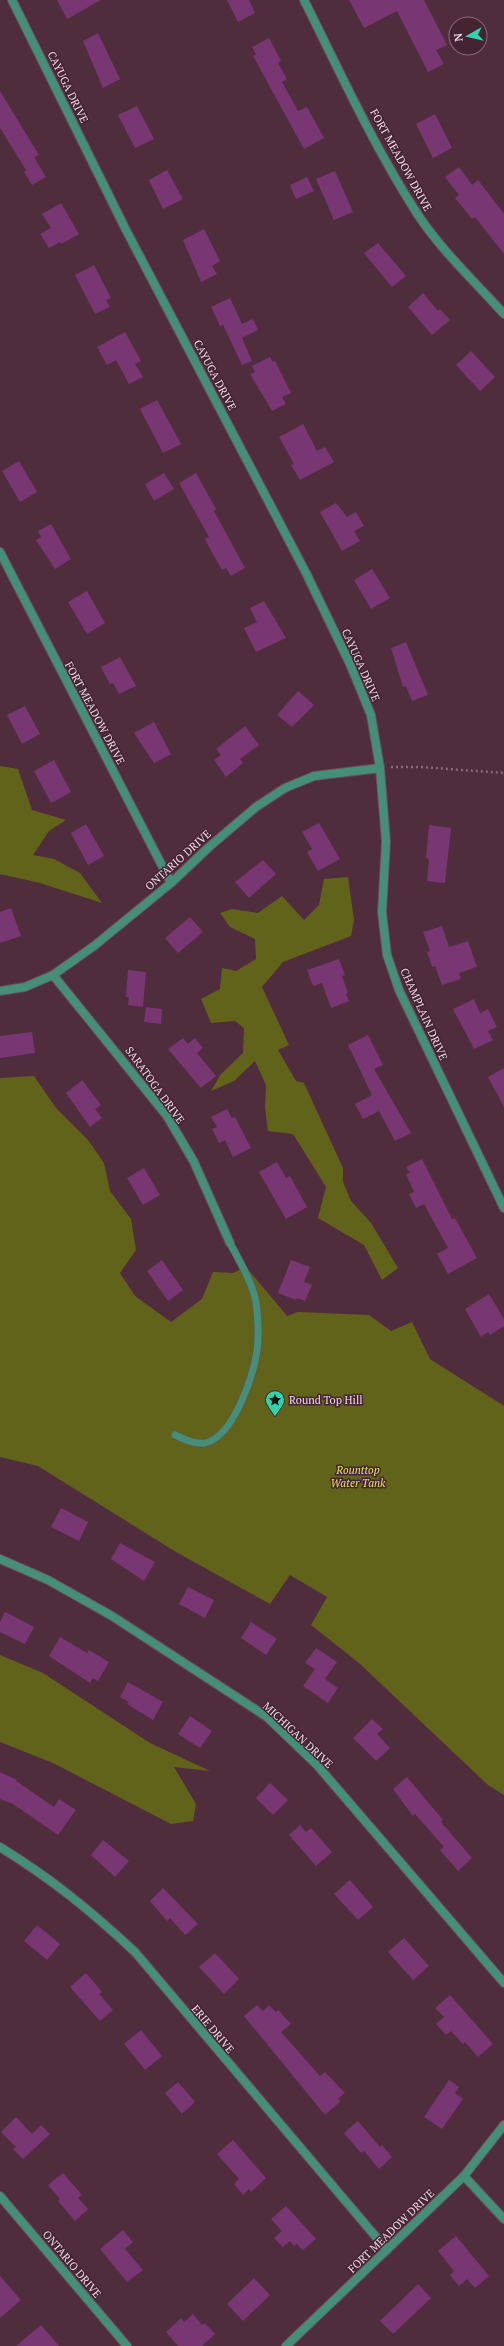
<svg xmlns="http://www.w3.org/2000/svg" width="504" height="2346" font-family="'PT Serif',serif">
  <rect width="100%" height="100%" fill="#4f2d3d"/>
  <g fill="#62631b">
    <polygon points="0,766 18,769 32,810 66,820 49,831 33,855 54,859 80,873 102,903 40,883 0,874"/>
    <polygon points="348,877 354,920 351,936 283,962 262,987 289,1045 278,1050 296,1081 304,1083 343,1168 343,1182 351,1201 371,1223 398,1268 382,1280 364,1245 318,1218 326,1187 293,1134 268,1131 265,1107 266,1085 255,1061 234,1081 211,1091 221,1074 243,1053 244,1028 235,1021 211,1023 201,999 220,989 222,968 236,971 256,959 255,939 230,927 220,913 232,909 258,913 282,896 304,920 319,905 324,879"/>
    <polygon points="34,1076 56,1108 88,1140 104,1163 110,1191 131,1219 136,1250 120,1273 135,1296 171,1322 202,1299 213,1272 233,1273 246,1267 287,1316 298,1312 369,1315 391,1331 412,1322 430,1359 504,1406 504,1795 488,1785 359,1663 311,1625 327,1597 290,1575 270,1604 176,1552 38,1466 0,1457 0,1078"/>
    <polygon points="0,1655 43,1673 150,1743 210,1771 174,1767 196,1804 193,1821 171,1824 53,1763 0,1742"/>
  </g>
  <g fill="#783673">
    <polygon points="57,0 101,0 67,19"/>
    <polygon points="227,0 249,0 255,13 238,22"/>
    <polygon points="349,0 424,0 447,45 436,50 444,64 428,72 397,11 364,28"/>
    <polygon points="98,33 120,79 103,88 83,41"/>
    <polygon points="269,38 281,61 278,63 287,79 282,82 298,111 307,107 324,138 304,149 253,56 256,54 252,47"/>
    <polygon points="0,91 39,155 34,157 46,177 32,185 24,172 26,170 0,128"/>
    <polygon points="137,106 154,139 135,148 118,115"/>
    <polygon points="435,114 452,148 433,158 416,124"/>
    <polygon points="459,167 472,185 478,180 504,214 504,254 475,217 472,219 455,198 459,195 445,177"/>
    <polygon points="167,170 183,199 163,209 149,180"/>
    <polygon points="335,171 353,212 334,220 316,179"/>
    <polygon points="307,177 314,191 296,199 290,185"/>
    <polygon points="61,203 79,234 61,244 60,242 49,248 40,234 51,228 42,214"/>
    <polygon points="204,229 220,261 212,266 217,274 201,282 183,240"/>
    <polygon points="378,243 406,276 392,287 364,253"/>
    <polygon points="94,265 111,298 106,300 110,307 95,314 75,275"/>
    <polygon points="423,293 438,311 440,309 450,320 432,335 408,307"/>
    <polygon points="230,298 242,324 253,319 258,330 242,338 252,361 242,365 223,325 220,326 211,307"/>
    <polygon points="125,332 141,361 135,364 143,377 129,384 116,360 107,365 97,347"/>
    <polygon points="471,351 495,377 480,391 456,365"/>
    <polygon points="270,357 273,362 275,361 291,393 282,397 286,404 272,411 250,374 255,372 252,366"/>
    <polygon points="157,400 181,444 163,453 140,409"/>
    <polygon points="303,424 317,451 325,447 334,462 300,480 291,465 294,464 279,437"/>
    <polygon points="19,461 37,492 20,502 2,471"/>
    <polygon points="164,473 174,489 154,501 145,484"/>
    <polygon points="196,473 216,509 214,511 245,568 231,576 226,568 222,570 214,556 205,539 209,537 179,483"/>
    <polygon points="336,503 347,517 356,512 364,526 354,531 360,541 342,551 320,512"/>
    <polygon points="51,524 71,559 55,569 36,540 41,537 38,531"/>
    <polygon points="372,569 390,598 371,609 354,580"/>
    <polygon points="87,591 105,623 87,634 68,602"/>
    <polygon points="264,601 286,638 256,652 244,628 257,622 250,608"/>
    <polygon points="406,642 428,695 412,701 406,686 403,687 391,648"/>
    <polygon points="120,657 136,686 119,694 113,683 110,684 101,667"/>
    <polygon points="298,691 314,705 292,727 277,715"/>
    <polygon points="25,706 40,734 22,744 7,715"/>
    <polygon points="154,722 171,754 154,763 134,733"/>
    <polygon points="245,726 259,745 240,759 243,763 226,777 214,760 221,755 216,749"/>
    <polygon points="54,760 71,792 51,803 34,771"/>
    <polygon points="319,823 340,859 318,871 307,852 312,849 302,832"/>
    <polygon points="86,824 104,856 88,865 71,833"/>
    <polygon points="429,825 451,828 445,883 427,881 429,859 426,858"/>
    <polygon points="263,860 276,874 249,898 235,882"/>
    <polygon points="11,908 21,936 0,943 0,912"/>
    <polygon points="190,917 203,932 178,953 165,938"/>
    <polygon points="442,926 449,947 468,941 477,967 459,973 461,979 442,985 435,966 432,967 427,952 430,951 423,932"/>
    <polygon points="339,959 345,975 342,976 348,993 346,994 349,1001 331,1008 322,983 313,986 307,970"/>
    <polygon points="128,970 146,972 143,1007 128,1005 129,997 126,997"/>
    <polygon points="474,999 480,1013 488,1009 497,1027 488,1031 493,1040 474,1049 453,1009"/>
    <polygon points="146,1007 162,1009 161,1024 144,1022"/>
    <polygon points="32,1032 35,1053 0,1058 0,1036"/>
    <polygon points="368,1035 383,1065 374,1069 411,1133 395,1141 379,1111 363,1119 355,1104 372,1095 348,1045"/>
    <polygon points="183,1038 188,1044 195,1038 203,1048 197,1053 216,1076 201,1088 168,1049"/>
    <polygon points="504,1068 504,1107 488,1077"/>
    <polygon points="82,1080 101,1105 95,1109 102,1118 90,1127 66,1093"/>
    <polygon points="227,1109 232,1118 235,1117 251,1148 233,1157 225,1140 219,1143 212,1129 217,1127 211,1117"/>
    <polygon points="422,1159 452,1219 455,1218 477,1258 448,1274 437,1254 448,1248 424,1204 416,1208 409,1194 414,1192 406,1174 410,1173 406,1167"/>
    <polygon points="277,1162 286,1178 290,1176 307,1207 286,1219 259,1172"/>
    <polygon points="144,1168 160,1195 143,1205 127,1178"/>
    <polygon points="162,1260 183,1290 168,1301 147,1271"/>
    <polygon points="291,1260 310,1267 304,1282 312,1285 305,1301 297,1298 296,1300 278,1293"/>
    <polygon points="489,1294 504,1319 504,1326 490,1335 488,1332 481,1337 465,1309"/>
    <polygon points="61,1508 88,1522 79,1541 51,1527"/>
    <polygon points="120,1543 155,1562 144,1581 111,1559"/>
    <polygon points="188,1587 214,1600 205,1618 179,1604"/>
    <polygon points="5,1612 34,1627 25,1644 0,1632 0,1622"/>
    <polygon points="251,1622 277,1639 266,1655 241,1638"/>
    <polygon points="60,1637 87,1653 89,1650 109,1662 98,1681 93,1678 90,1683 49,1656"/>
    <polygon points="316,1648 337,1662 325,1679 338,1688 328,1703 303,1686 315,1669 305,1663"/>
    <polygon points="128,1682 163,1702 153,1720 127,1704 129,1702 120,1697"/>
    <polygon points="190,1716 212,1731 200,1748 178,1734"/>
    <polygon points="372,1719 383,1729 377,1734 390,1748 376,1761 353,1738"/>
    <polygon points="0,1772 17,1780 16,1781 54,1807 59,1799 76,1810 58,1835 13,1804 0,1799"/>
    <polygon points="407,1777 443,1820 441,1822 472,1858 458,1871 440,1850 444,1847 415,1814 413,1816 393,1789"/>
    <polygon points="270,1783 288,1800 273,1815 256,1798"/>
    <polygon points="300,1825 306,1832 311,1828 332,1852 316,1866 289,1835"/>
    <polygon points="103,1840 129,1861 115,1877 91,1855"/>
    <polygon points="350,1880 373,1907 358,1920 334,1894"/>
    <polygon points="163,1888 198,1924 185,1935 170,1918 167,1921 150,1901"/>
    <polygon points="37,1925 60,1944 47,1960 24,1941"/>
    <polygon points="404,1938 429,1966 413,1980 388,1952"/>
    <polygon points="215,1953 239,1979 224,1994 199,1967"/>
    <polygon points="86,1973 102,1992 99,1994 113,2010 100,2021 70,1987"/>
    <polygon points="450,1995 493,2044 478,2057 465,2042 463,2044 451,2031 446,2035 436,2024 444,2017 435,2008"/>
    <polygon points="257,2005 263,2011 269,2005 276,2012 278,2010 291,2024 281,2032 320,2076 325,2072 345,2093 338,2099 341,2101 325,2115 244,2016"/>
    <polygon points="141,2030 162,2056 145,2070 124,2044"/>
    <polygon points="449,2080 459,2087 455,2093 463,2099 442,2129 424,2117"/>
    <polygon points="178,2082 195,2102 182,2114 165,2093"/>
    <polygon points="16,2117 32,2134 41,2125 50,2134 23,2159 13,2149 16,2147 1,2132"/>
    <polygon points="358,2121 380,2147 382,2145 392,2157 379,2169 364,2151 361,2153 344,2133"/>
    <polygon points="233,2140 266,2178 251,2192 249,2189 243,2195 234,2184 239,2179 217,2154"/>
    <polygon points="63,2173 82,2195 78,2198 88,2209 75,2221 58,2201 60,2199 48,2185"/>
    <polygon points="286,2206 316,2239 303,2250 297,2244 294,2246 290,2241 283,2247 274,2238 282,2231 271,2219"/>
    <polygon points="123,2230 133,2242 125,2249 143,2270 127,2282 100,2249"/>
    <polygon points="456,2236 489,2276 475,2288 467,2279 459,2286 450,2275 454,2271 438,2251"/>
    <polygon points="0,2276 21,2300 0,2318"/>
    <polygon points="254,2278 270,2295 243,2321 227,2304"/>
    <polygon points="418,2284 431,2298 393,2334 380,2321"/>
    <polygon points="193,2314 202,2325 205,2323 215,2334 202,2346 178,2346 166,2332 181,2318 184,2322"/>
    <polygon points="41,2325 59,2346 16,2346"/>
  </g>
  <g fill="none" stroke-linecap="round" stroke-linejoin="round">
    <defs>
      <path id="service" d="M 175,1435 C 184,1439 193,1444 204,1443 C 233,1439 253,1376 257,1351 C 259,1336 258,1318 256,1302 C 252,1282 240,1262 230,1243"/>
      <g id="minor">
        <polyline points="12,0 126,230 306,573 350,664 371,715 380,768 386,842 382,912 387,955 399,990 504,1208"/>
        <path d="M 304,0 C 340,72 374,147 418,215 C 442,251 475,282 504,314"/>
        <polyline points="0,552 171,883"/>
        <polyline points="53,975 167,1116 194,1162 230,1243"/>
        <polyline points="0,991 25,987 53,975 94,946 171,883 209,847 256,807 285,788 314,776 380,768"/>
        <polyline points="0,1559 48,1580 112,1616 267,1717 317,1765 504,1983"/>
        <path d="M 0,1847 C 52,1879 91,1911 135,1952 L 387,2250"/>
        <polyline points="464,2176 504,2219"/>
        <polyline points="0,2196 127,2346"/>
        <polyline points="286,2346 464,2176 504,2125"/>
      </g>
    </defs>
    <use href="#service" stroke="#6c4c5b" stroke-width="8"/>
    <use href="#minor" stroke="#6c4c5b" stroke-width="10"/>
    <polyline stroke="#876977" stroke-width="2.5" stroke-dasharray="2 3" stroke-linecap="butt" points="391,767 421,767 504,773"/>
    <use href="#service" stroke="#458f78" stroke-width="7"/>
    <use href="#minor" stroke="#458f78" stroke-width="8"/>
  </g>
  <defs>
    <symbol id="sight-pin" viewBox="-11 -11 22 30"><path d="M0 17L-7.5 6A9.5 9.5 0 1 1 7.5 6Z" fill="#2fd4aa" stroke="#442333"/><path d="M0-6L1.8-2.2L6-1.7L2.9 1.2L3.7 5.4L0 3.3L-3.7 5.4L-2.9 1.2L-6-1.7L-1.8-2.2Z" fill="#111"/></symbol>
  </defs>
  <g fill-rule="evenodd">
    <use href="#sight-pin" x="264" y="1389" width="22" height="30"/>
  </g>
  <g text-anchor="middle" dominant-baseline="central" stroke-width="3" stroke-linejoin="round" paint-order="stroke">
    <g font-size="11" fill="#f1dae4" stroke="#442333">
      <text transform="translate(68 87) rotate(64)">CAYUGA DRIVE</text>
      <text transform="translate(401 160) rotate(61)">FORT MEADOW DRIVE</text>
      <text transform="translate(215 375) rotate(62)">CAYUGA DRIVE</text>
      <text transform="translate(361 665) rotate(66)">CAYUGA DRIVE</text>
      <text transform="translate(95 713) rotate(62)">FORT MEADOW DRIVE</text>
      <text transform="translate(178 860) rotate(-42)">ONTARIO DRIVE</text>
      <text transform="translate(424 1014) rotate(66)">CHAMPLAIN DRIVE</text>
      <text transform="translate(155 1085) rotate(54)">SARATOGA DRIVE</text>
      <text transform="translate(298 1735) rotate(43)">MICHIGAN DRIVE</text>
      <text transform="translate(213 2029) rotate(50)">ERIE DRIVE</text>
      <text transform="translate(391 2231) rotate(-44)">FORT MEADOW DRIVE</text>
      <text transform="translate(72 2264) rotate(50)">ONTARIO DRIVE</text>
    </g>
    <g font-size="11" fill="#f1dae4" stroke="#442333" text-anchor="start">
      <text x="289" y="1400">Round Top Hill</text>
    </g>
    <g font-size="11" font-style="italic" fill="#e4e764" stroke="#442333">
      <text x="358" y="1470">Rounttop<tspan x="358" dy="13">Water Tank</tspan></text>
    </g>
  </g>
  <g transform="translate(468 36) rotate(262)"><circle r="19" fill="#442333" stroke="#896c7a"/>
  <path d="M0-3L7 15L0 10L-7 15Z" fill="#2fd4aa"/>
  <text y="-6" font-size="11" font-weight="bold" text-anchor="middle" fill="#f1dae4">N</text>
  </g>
</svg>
